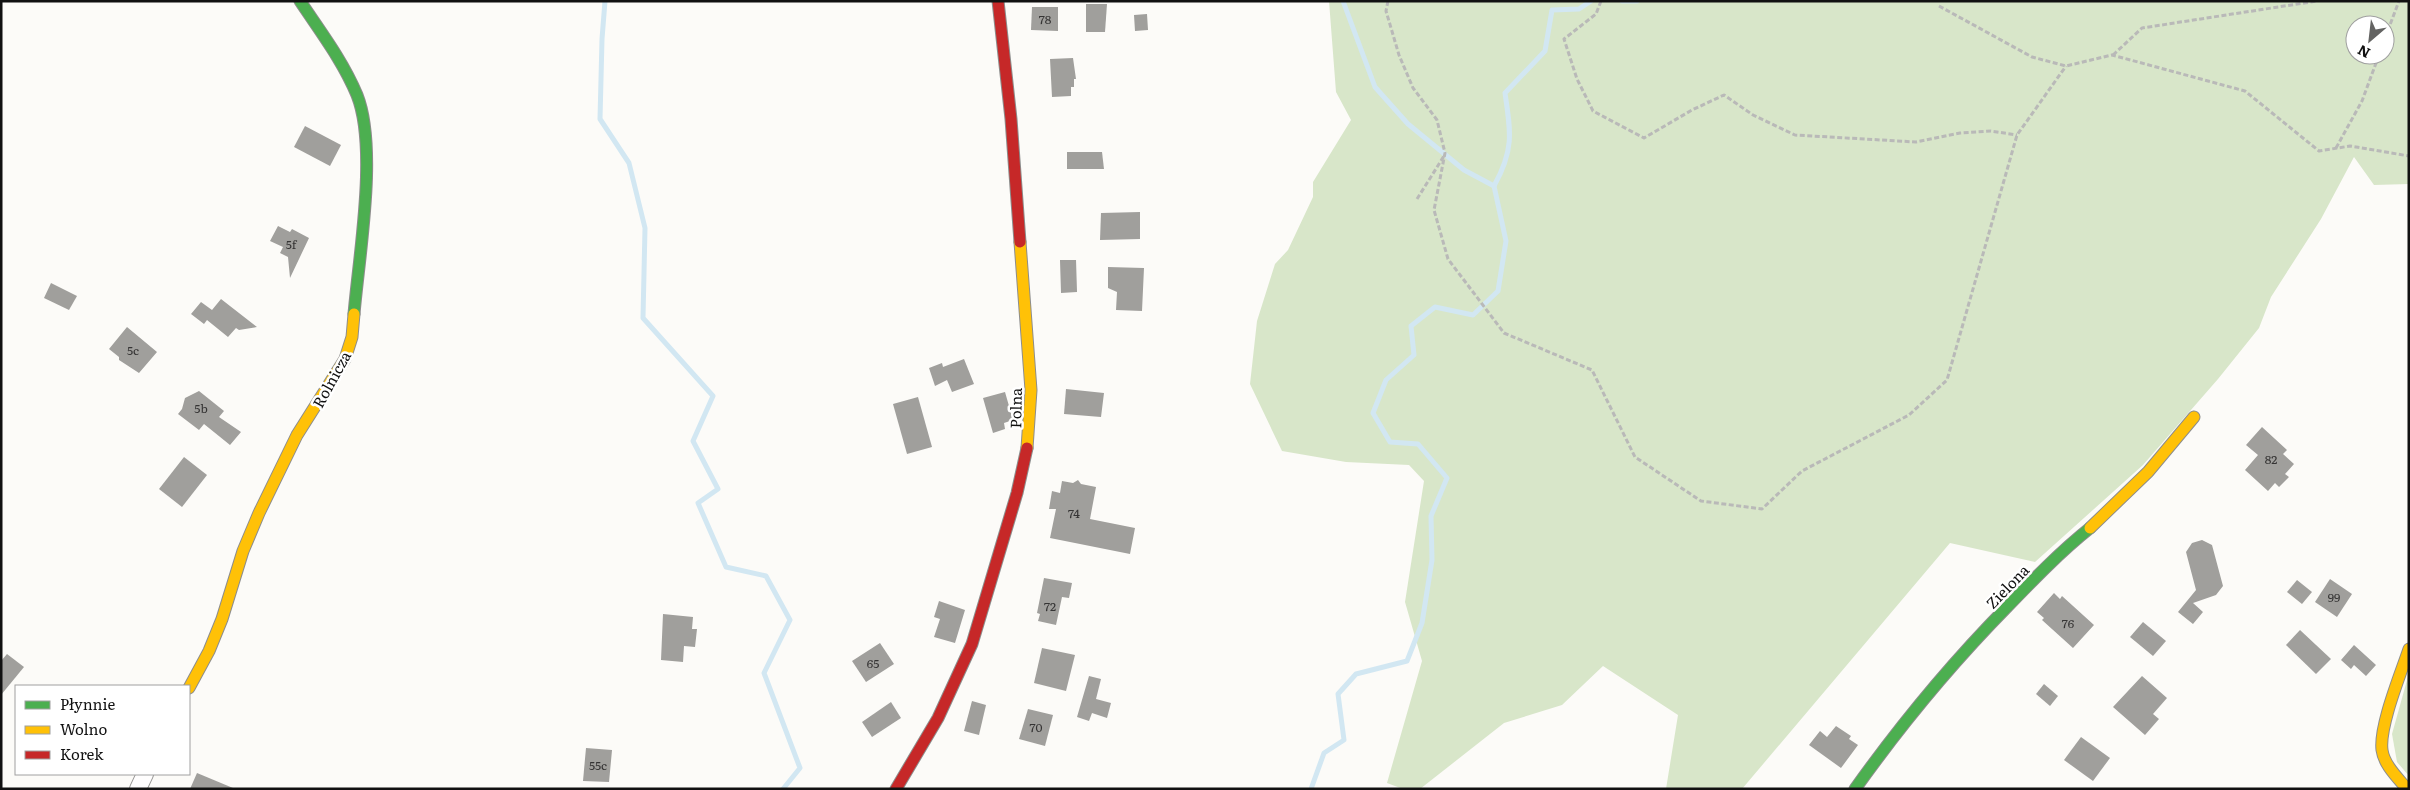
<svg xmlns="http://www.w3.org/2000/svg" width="2410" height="790" font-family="Literata,serif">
  <rect width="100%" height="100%" fill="#fcfbf8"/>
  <g fill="#d8e6c9" fill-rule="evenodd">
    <path d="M 1329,1 L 2409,1 L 2409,184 L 2374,185 L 2354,157 L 2321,219 L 2271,297 L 2259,328 L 2218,379 L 2143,465 L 2035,562 L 1950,543 L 1742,789 L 1666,789 L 1678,715 L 1603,666 L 1562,705 L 1504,723 L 1420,789 L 1403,789 L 1387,783 L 1422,661 L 1405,602 L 1424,481 L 1409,465 L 1346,462 L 1282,451 L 1250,384 L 1257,321 L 1275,264 L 1288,250 L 1313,197 L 1313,182 L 1351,120 L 1336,92 ZM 2355,25 L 2385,25 L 2385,55 L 2355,55 Z"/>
    <polygon points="2409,673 2409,776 2397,762 2392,734"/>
  </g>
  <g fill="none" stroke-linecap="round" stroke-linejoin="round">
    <g stroke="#d2e7f2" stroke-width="5">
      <polyline points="605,1 602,39 600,119 629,163 645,228 643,318 713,396 693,441 718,489 698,503 726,567 766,576 790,620 764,673 800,768 783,789"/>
      <polyline points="1622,1 1637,1"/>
      <path d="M 1494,186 C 1514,150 1511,133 1505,93 L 1545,51 L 1552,10 L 1579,9 L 1591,1"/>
      <polyline points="1311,789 1324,753 1344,740 1338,694 1356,674 1407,661 1422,623 1432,560 1431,516 1447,478 1418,444 1390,442 1373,413 1386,380 1414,355 1411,326 1435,307 1473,315 1498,291 1506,241 1494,186 1464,170 1408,124 1375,87 1343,1"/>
    </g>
  </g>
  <g fill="#a09f9c">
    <polygon points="1086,4 1107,4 1105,32 1086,32"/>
    <polygon points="1032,7 1058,7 1058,31 1031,30"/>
    <polygon points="1147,14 1148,30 1135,31 1134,15"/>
    <polygon points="1073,58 1076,79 1074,79 1074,87 1071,87 1071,96 1052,97 1050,59"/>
    <polygon points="305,126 341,145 330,166 294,147"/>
    <polygon points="1067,152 1102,152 1104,169 1067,169"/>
    <polygon points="1140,212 1140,239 1100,240 1101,213"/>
    <polygon points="278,226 290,232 292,229 309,238 290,278 288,257 280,253 283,247 270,241"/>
    <polygon points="1060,260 1076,260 1077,292 1061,293"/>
    <polygon points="1108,267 1144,268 1142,311 1116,310 1117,292 1108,288"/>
    <polygon points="51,283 77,296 69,310 44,298"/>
    <polygon points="221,299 257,327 239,330 236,328 228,337 207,320 204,324 191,314 201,302 212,310"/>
    <polygon points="127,327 157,352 139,373 119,360 119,357 109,349"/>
    <polygon points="964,359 974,384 952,392 947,380 935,386 929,368 942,363 943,367"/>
    <polygon points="1066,389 1104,393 1101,417 1064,414"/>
    <polygon points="199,391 224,411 219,417 241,432 230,445 204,424 199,430 178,414 182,409 185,398"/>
    <polygon points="1005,392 1013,420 1004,423 1005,429 993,433 983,398"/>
    <polygon points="918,397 932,447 907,454 893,404"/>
    <polygon points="2262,427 2287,450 2283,454 2294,464 2285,474 2289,477 2279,487 2275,483 2268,491 2245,470 2258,455 2246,445"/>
    <polygon points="184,457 207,475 182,507 159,489"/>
    <polygon points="1078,480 1081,484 1096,487 1090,519 1135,528 1130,554 1050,538 1056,509 1049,509 1052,491 1060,493 1062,481 1073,483"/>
    <polygon points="2202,540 2212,545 2223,586 2216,595 2193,603 2203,612 2193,624 2178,612 2196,590 2186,552 2192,543"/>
    <polygon points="1044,578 1072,583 1069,598 1062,597 1056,625 1038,621 1040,614 1037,613"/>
    <polygon points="2330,579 2352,594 2337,617 2315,602"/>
    <polygon points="2297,580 2312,592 2302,604 2287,592"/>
    <polygon points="2054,593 2060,599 2062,596 2094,625 2073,648 2042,620 2044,618 2037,612"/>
    <polygon points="939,601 965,610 955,643 934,637 940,619 934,617"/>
    <polygon points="663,614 693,617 692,629 697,629 695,647 684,646 683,662 661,660"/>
    <polygon points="2143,622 2166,641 2153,656 2130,637"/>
    <polygon points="2300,630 2331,659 2316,674 2286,645"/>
    <polygon points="880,643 894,664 866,682 852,661"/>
    <polygon points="2354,645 2376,665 2366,676 2354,665 2351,669 2341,660"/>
    <polygon points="1042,648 1075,655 1066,691 1034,683"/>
    <polygon points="7,654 24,667 1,695 1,661"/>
    <polygon points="1089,676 1101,679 1096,699 1111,703 1107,718 1092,713 1089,721 1077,717"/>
    <polygon points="2142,676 2167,698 2153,714 2159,719 2145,735 2113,707"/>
    <polygon points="2044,684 2058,696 2050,706 2036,694"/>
    <polygon points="972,701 986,705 979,735 964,731"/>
    <polygon points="891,702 901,718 872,737 862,722"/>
    <polygon points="1028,709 1053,715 1045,746 1019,739"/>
    <polygon points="1836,726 1851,736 1849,739 1858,745 1841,768 1809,745 1820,731 1827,737"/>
    <polygon points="2081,737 2110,758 2093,781 2064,760"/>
    <polygon points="586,748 612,750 609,782 583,781"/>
    <polygon points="197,773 233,788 233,789 190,789"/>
  </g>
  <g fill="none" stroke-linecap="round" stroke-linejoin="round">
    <defs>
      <polyline id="street" points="138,789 145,774"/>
      <g id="fast">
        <path d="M 300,1 C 320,31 343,61 357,95 C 378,148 359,255 354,314"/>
        <path d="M 1855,789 C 1902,723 1950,665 2007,607 C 2034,579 2060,552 2090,528"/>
      </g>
      <g id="slow">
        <polyline points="1020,242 1031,390 1027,448"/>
        <polyline points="2090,528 2148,472 2194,417"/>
        <polyline points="189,688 209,651 222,619 243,551 259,513 297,435 345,359 352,337 354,314"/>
        <path d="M 2407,789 C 2398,778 2384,765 2382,750 C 2379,726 2401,673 2409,649"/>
      </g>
      <g id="jam">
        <polyline points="998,1 1011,119 1020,242"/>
        <polyline points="896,789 938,718 972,644 1017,493 1027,448"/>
      </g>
    </defs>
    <use href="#street" stroke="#979695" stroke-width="18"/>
    <use href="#fast" stroke="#8d8d8c" stroke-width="13"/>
    <use href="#slow" stroke="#8d8d8c" stroke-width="13"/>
    <use href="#jam" stroke="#8d8d8c" stroke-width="13"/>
    <g stroke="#b9b9b8" stroke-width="3" stroke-dasharray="5 2.5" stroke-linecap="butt">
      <polyline points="1388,1 1386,11 1399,55 1413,88 1437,120 1445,153 1434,210 1448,259 1504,333 1592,370 1635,457 1701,501 1762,509 1802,471 1909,415 1947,380 2017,135 2066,66"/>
      <polyline points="1601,1 1596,14 1564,39 1577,79 1593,111 1644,138 1692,110 1724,95 1753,115 1795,135 1916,142 1960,133 1991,131 2017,135"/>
      <polyline points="1939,6 2032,57 2066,66 2112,55 2245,91 2319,151 2350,146 2409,156"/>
      <polyline points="2385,38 2399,1"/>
      <polyline points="2113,55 2142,28 2317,1"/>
      <polyline points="2336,148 2362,101 2379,55"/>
      <polyline points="1417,199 1444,156"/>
    </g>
    <use href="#street" stroke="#fffefe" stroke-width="16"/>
    <use href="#fast" stroke="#4caf50" stroke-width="11"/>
    <use href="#slow" stroke="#ffc107" stroke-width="11"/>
    <use href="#jam" stroke="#c62828" stroke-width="11"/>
  </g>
  <g text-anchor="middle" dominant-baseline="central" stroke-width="5" stroke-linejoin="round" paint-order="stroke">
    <g font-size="12" fill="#353434">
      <text x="1045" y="19">78</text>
      <text x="291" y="244">5f</text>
      <text x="133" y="350">5c</text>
      <text x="201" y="408">5b</text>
      <text x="2271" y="459">82</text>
      <text x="1074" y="513">74</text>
      <text x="2334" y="597">99</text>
      <text x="1050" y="606">72</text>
      <text x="2068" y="623">76</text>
      <text x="873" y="663">65</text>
      <text x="1036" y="727">70</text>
      <text x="598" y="765">55c</text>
    </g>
    <g font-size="15" fill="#111" stroke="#fff">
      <text transform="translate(331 379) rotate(-61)">Rolnicza</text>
      <text transform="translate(1015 408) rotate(-89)">Polna</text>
      <text transform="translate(2007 586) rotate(-46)">Zielona</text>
    </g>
  </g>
  <rect width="2410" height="790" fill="none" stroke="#111111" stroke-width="5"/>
  <rect x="15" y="685" width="175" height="90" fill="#ffffff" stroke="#a0a0a0"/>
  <rect x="25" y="701" width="25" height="8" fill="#4caf50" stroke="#a0a0a0"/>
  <text x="60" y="710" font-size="15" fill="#111111">Płynnie</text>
  <rect x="25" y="726" width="25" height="8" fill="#ffc107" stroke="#a0a0a0"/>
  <text x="60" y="735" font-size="15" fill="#111111">Wolno</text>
  <rect x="25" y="751" width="25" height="8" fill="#c62828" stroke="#a0a0a0"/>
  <text x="60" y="760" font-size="15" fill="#111111">Korek</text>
  <g transform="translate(2370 40) rotate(208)"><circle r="24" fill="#ffffff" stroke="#a0a0a0"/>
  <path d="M0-4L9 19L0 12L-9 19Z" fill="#636362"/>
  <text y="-8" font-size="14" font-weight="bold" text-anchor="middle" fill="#111111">N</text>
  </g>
</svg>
